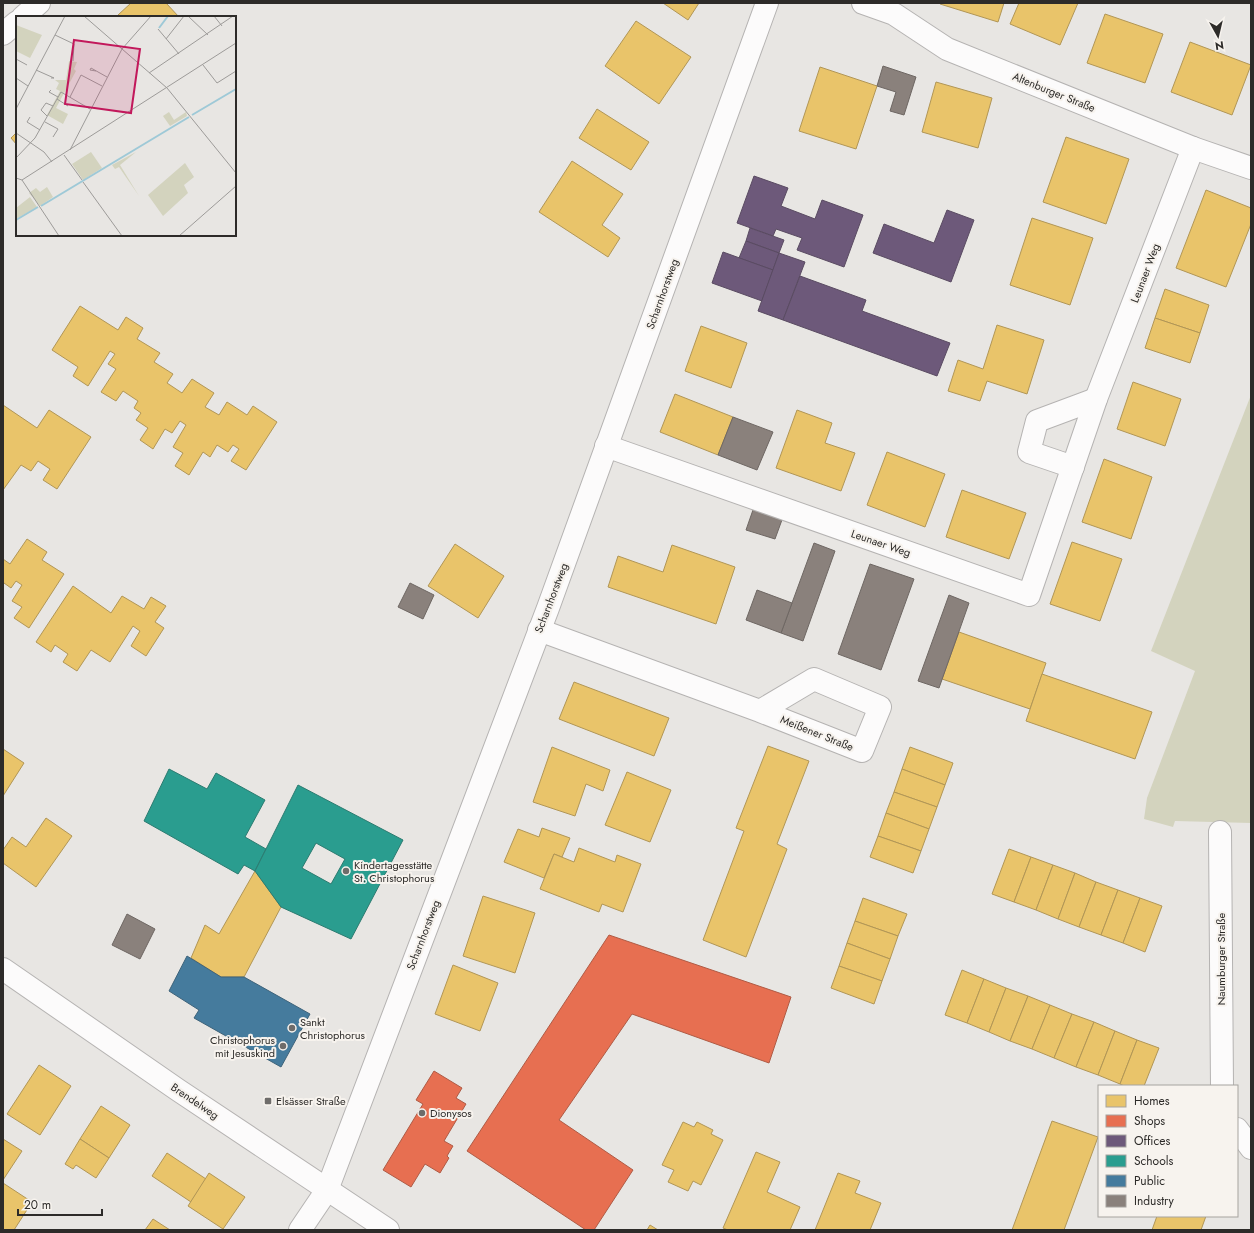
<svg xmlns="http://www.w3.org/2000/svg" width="1254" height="1233" font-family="Jost,sans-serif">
  <rect width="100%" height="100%" fill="#e8e6e3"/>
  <polygon fill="#d3d3be" points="1251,395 1251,823 1175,821 1173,827 1144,819 1147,798 1195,671 1151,651"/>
  <g fill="#e9c46a" stroke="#b19656">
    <polygon points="131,3 166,3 179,17 120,17 118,15"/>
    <polygon points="663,3 699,3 688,20"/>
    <polygon points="941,3 1004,3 998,22 940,4"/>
    <polygon points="1019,3 1078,3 1060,45 1010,24"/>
    <polygon points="1105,14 1163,34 1145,83 1087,63"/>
    <polygon points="636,21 691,57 659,104 605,66"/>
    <polygon points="1190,42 1251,65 1232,115 1171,92"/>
    <polygon points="820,67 877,86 856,149 799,131"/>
    <polygon points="936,82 992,98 978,148 922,132"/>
    <polygon points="597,109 649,142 631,170 579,138"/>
    <polygon points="17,132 17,145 11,138"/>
    <polygon points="1066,137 1129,159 1106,224 1043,202"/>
    <polygon points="572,161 623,194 602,225 620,238 608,257 539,212"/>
    <polygon points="1206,190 1251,208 1251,224 1226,287 1176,268"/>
    <polygon points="1032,218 1093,238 1070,305 1010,285"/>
    <polygon points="1165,289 1209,305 1200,333 1155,318"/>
    <polygon points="80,306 118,330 126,317 143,328 137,339 160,353 154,362 173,374 167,383 182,393 192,379 214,393 205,407 219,415 227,402 247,415 253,406 277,422 246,470 231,461 239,449 233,445 228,452 217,445 210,457 203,452 189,475 175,466 183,453 173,447 186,425 180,421 172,433 165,429 153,449 140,440 148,428 136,420 141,413 134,408 138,401 123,391 116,401 101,392 116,369 108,364 115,354 110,351 88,386 73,376 78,367 52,350"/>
    <polygon points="1155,318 1200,333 1190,363 1145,348"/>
    <polygon points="997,325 1044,340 1027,394 987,381 980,401 948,391 958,360 983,369"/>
    <polygon points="701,326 747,343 731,388 685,371"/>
    <polygon points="1133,382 1181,399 1165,446 1117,429"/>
    <polygon points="675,394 733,417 718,455 660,432"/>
    <polygon points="3,405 37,428 49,410 91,437 57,489 43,480 50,469 38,461 31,471 21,465 3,490"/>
    <polygon points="797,410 832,423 825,443 855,453 841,491 776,468"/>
    <polygon points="887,452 945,474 925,527 867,505"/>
    <polygon points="1104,459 1152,477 1131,539 1082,522"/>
    <polygon points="962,490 1026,513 1009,559 946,537"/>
    <polygon points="27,539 47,552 42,560 64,574 29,628 14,618 22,607 12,601 22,585 16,581 11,588 4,583 3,585 3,559 10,564"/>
    <polygon points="1072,542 1122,559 1100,621 1050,604"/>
    <polygon points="455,544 504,576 478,618 428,586"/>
    <polygon points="672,545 735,567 716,624 608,587 618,556 663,572"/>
    <polygon points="73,586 111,613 122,596 144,609 151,597 166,606 155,622 164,628 146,656 131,646 140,631 133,626 110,662 91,650 77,671 63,662 68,654 55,645 51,652 36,642"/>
    <polygon points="959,632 1046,663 1030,709 942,679"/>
    <polygon points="1042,674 1152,712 1135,759 1026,721"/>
    <polygon points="574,682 669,718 654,756 559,719"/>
    <polygon points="768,746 809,761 777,844 787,849 746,957 703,940 744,831 736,828"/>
    <polygon points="552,747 610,770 603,791 586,784 575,816 533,802"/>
    <polygon points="910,747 953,763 945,785 902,769"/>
    <polygon points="3,749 24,763 3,796"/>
    <polygon points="902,769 945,785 937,807 894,792"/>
    <polygon points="627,772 671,790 650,842 605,825"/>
    <polygon points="894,792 937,807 929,829 886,813"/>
    <polygon points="886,813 929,829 921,851 878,836"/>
    <polygon points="46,818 72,836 36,887 3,863 3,850 12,837 26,847"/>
    <polygon points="542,828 570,838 562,857 554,854 544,878 504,862 518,829 539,837"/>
    <polygon points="878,836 921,851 913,873 870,857"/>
    <polygon points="579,848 615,862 617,855 641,864 623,912 602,904 599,912 540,889 554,854 574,862"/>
    <polygon points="1009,849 1031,857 1014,902 992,894"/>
    <polygon points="1031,857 1053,865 1036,910 1014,902"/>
    <polygon points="1053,865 1075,873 1058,919 1036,910"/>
    <polygon points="255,871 281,907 244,977 221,977 191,958 205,925 219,934"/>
    <polygon points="1075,873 1096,882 1079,927 1058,919"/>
    <polygon points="1096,882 1118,890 1101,935 1079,927"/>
    <polygon points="1118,890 1140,898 1123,943 1101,935"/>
    <polygon points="483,896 535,913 515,973 463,956"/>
    <polygon points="863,898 907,914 898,936 855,921"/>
    <polygon points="1140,898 1162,906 1145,952 1123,943"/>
    <polygon points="855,921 898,936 890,959 847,943"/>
    <polygon points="847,943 890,959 882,981 839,966"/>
    <polygon points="453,965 498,983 480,1031 435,1014"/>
    <polygon points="839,966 882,981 874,1004 831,988"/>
    <polygon points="962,970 984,979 967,1023 945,1015"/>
    <polygon points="984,979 1006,988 989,1032 967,1023"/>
    <polygon points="1006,988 1028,996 1010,1041 989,1032"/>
    <polygon points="1028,996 1050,1005 1032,1049 1010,1041"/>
    <polygon points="1050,1005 1072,1014 1054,1058 1032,1049"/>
    <polygon points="1072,1014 1094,1022 1076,1067 1054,1058"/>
    <polygon points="1094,1022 1115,1031 1098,1075 1076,1067"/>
    <polygon points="1115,1031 1137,1040 1120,1084 1098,1075"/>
    <polygon points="1137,1040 1159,1048 1144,1086 1124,1086 1120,1084"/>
    <polygon points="39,1065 71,1086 40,1135 7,1114"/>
    <polygon points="101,1106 130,1125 109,1158 80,1139"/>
    <polygon points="1052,1121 1098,1137 1064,1230 1012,1230"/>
    <polygon points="683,1122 694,1127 697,1122 713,1130 711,1134 723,1140 701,1185 693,1181 688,1191 668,1182 674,1170 662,1165"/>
    <polygon points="3,1139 22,1151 3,1180"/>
    <polygon points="80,1139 109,1158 96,1178 76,1165 73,1169 65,1164"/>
    <polygon points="756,1152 780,1162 767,1192 800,1207 790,1230 728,1230 723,1228"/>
    <polygon points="167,1153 206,1179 191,1202 152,1176"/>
    <polygon points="209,1173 245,1197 223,1229 188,1206"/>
    <polygon points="838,1173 860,1181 855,1193 881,1203 870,1230 815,1230"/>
    <polygon points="3,1183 32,1202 14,1230 3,1230"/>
    <polygon points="1157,1216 1206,1216 1201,1230 1152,1230"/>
    <polygon points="153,1219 170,1230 145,1230"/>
    <polygon points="650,1225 658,1230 647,1230"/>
  </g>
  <g fill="#e76f51" stroke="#af5b45">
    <polygon points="609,935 791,997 769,1063 632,1014 559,1120 633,1170 594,1230 586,1230 467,1151"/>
    <polygon points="434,1071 462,1088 456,1098 466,1104 444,1141 453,1146 447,1156 449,1158 440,1173 425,1164 411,1187 383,1170 423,1104 416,1100"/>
  </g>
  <g fill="#6d597a" stroke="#5a4b62">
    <polygon points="754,176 788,188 781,206 815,219 822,200 863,215 844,267 797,250 802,238 776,229 773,236 737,223"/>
    <polygon points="947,210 974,220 951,282 873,253 884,224 934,243"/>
    <polygon points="750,228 784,240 779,253 746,241"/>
    <polygon points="746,241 779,253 773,270 739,258"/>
    <polygon points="723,252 773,270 762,301 712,283"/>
    <polygon points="779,253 805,262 783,320 758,311"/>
    <polygon points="800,276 866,300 862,311 950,343 937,376 783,320"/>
  </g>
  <g fill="#2a9d8f" stroke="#2b7b70" fill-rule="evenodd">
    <polygon points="169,769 207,789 216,773 265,800 245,837 266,849 255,871 244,865 238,874 144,821"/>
    <path d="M 298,785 L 403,840 L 351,939 L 281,907 L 255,871 ZM 316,843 L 345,859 L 331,884 L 302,868 Z"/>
  </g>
  <polygon fill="#457b9d" stroke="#3e637a" points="187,956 221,977 244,977 310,1014 281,1067 194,1018 199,1010 169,991"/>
  <g fill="#8a817c" stroke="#6e6763">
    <polygon points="883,66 916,77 904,115 890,111 896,92 877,86"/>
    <polygon points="733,417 773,432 757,470 718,455"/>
    <polygon points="754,507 783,517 775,539 746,530"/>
    <polygon points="814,543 835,551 803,641 781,633"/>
    <polygon points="870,564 914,579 881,670 838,654"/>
    <polygon points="410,583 434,595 423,619 398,607"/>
    <polygon points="757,590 792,603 781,633 746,620"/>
    <polygon points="949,595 969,603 939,688 918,681"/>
    <polygon points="127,914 155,929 140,959 112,945"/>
  </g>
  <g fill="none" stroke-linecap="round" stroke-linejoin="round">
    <defs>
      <g id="street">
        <polyline points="863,3 894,14 947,49 1193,148 1251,168"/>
        <polyline points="23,17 39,3"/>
        <polyline points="3,34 17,22"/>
        <polyline points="606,446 1029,595 1096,399 1193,148"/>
        <polyline points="1073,467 1029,452 1037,421 1096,399"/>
        <polyline points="539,630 760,711 862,751 880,707 814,679 760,711"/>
        <polyline points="1220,832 1222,1086"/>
        <polyline points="3,969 178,1090 388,1230"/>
        <polyline points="1237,1129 1251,1148"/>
        <polyline points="300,1230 327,1190 548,608 767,3"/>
      </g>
    </defs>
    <use href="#street" stroke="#b5b3b2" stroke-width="24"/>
    <use href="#street" stroke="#fcfbfb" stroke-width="22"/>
  </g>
  <g fill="#6e6c6a" stroke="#f7f3ee" stroke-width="1.5">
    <circle cx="346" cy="871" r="4"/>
    <circle cx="292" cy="1028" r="4"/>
    <circle cx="283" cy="1046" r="4"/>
    <rect x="264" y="1097" width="8" height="8" rx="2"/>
    <circle cx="422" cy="1113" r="4"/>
  </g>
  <g text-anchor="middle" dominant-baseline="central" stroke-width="4" stroke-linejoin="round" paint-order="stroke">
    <g font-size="11" fill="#2d2b29" stroke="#f7f3ee">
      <text transform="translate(1054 92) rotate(22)">Altenburger Straße</text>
      <text transform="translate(1145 273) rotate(-69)">Leunaer Weg</text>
      <text transform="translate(662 294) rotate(-70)">Scharnhorstweg</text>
      <text transform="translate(881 543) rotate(19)">Leunaer Weg</text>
      <text transform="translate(551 598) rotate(-69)">Scharnhorstweg</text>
      <text transform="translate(817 733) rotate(22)">Meißener Straße</text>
      <text transform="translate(423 935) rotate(-69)">Scharnhorstweg</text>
      <text transform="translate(1221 959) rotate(-90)">Naumburger Straße</text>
      <text transform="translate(195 1101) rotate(34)">Brendelweg</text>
    </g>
    <g font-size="11" fill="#2d2b29" stroke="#f7f3ee" text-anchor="start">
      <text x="354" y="865">Kindertagesstätte<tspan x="354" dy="13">St. Christophorus</tspan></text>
      <text x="300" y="1022">Sankt<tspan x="300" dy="13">Christophorus</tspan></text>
      <text x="275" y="1040" text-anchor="end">Christophorus<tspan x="275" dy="13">mit Jesuskind</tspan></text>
      <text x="276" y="1101">Elsässer Straße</text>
      <text x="430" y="1113">Dionysos</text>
    </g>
  </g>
  <g transform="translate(16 16)">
    <rect width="220" height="220" fill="#e8e6e3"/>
    <path d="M 0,9 L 26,19 L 14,42 L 0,35 ZM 53,45 L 61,46 L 58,53 L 60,55 L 40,92 L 52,98 L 47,108 L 31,99 L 44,75 L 40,73 L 43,67 L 39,64 L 50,64 ZM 153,96 L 158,104 L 170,96 L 171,100 L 154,110 L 147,100 ZM 75,136 L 86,152 L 67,164 L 56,148 ZM 120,136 L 104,149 L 123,180 L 103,151 L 99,153 L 96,149 ZM 169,147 L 178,161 L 168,169 L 172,177 L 147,200 L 132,179 ZM 31,171 L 37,181 L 24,190 L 13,177 L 20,172 L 24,176 ZM 14,181 L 21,191 L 0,203 L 0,192 Z" fill="#d3d3be"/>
    <path fill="none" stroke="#9ec9d7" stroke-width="2" d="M 143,12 L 152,0M 176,99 L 220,73M 25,190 L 173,101M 0,204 L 22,191"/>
    <path fill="none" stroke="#9d9b99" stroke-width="1" d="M 68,0 L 151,72 L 220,157M 172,0 L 192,19M 198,0 L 206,10M 142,13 L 163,38M 39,19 L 58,28 L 57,45M 150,23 L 168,0M 0,43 L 11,49M 187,49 L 201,67 L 220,55M 20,54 L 38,62 L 35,62M 80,55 L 74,54 L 75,52 L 91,61M 133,57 L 217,0M 0,62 L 12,70M 35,74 L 33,76 L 42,81M 54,81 L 65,59 L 86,70M 41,83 L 52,90M 0,93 L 49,0M 31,100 L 25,94 L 30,87 L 37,90M 14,101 L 11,106 L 24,114M 29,106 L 42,113 L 37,121M 0,117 L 28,136 L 36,146M 54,134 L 106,33 L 135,0M 48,139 L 66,164M 0,142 L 19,122 L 45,76 L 74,93M 0,162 L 6,164 L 43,220M 6,164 L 220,27M 67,166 L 106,220M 163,220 L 220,170"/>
    <path fill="#c2185b" fill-opacity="0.15" stroke="#c2185b" stroke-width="2" d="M 58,24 L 124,33 L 115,97 L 49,88 Z"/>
    <rect width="220" height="220" fill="none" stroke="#2d2b29" stroke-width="2"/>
  </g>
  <rect width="1254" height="1233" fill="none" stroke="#2d2b29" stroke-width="8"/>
  <rect x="1098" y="1085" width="140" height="132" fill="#f7f3ee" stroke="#a6a39f"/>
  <rect x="1106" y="1095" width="20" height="12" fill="#e9c46a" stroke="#a6a39f"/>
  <text x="1134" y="1105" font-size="12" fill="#2d2b29">Homes</text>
  <rect x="1106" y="1115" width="20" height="12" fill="#e76f51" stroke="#a6a39f"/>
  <text x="1134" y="1125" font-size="12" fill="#2d2b29">Shops</text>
  <rect x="1106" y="1135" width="20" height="12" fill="#6d597a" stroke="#a6a39f"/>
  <text x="1134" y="1145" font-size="12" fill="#2d2b29">Offices</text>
  <rect x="1106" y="1155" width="20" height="12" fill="#2a9d8f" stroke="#a6a39f"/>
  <text x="1134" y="1165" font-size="12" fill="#2d2b29">Schools</text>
  <rect x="1106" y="1175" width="20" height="12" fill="#457b9d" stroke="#a6a39f"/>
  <text x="1134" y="1185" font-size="12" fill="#2d2b29">Public</text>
  <rect x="1106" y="1195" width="20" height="12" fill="#8a817c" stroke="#a6a39f"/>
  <text x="1134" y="1205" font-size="12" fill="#2d2b29">Industry</text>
  <g transform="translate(1218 36) rotate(172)" stroke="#f7f3ee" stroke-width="3" paint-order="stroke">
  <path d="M0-3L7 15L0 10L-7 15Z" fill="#2d2b29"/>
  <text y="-6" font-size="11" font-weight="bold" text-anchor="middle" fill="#2d2b29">N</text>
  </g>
  <path d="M18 1209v6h84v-6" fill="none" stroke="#2d2b29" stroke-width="2"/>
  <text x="24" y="1209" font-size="12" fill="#2d2b29" stroke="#f7f3ee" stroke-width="3" paint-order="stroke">20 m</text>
</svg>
